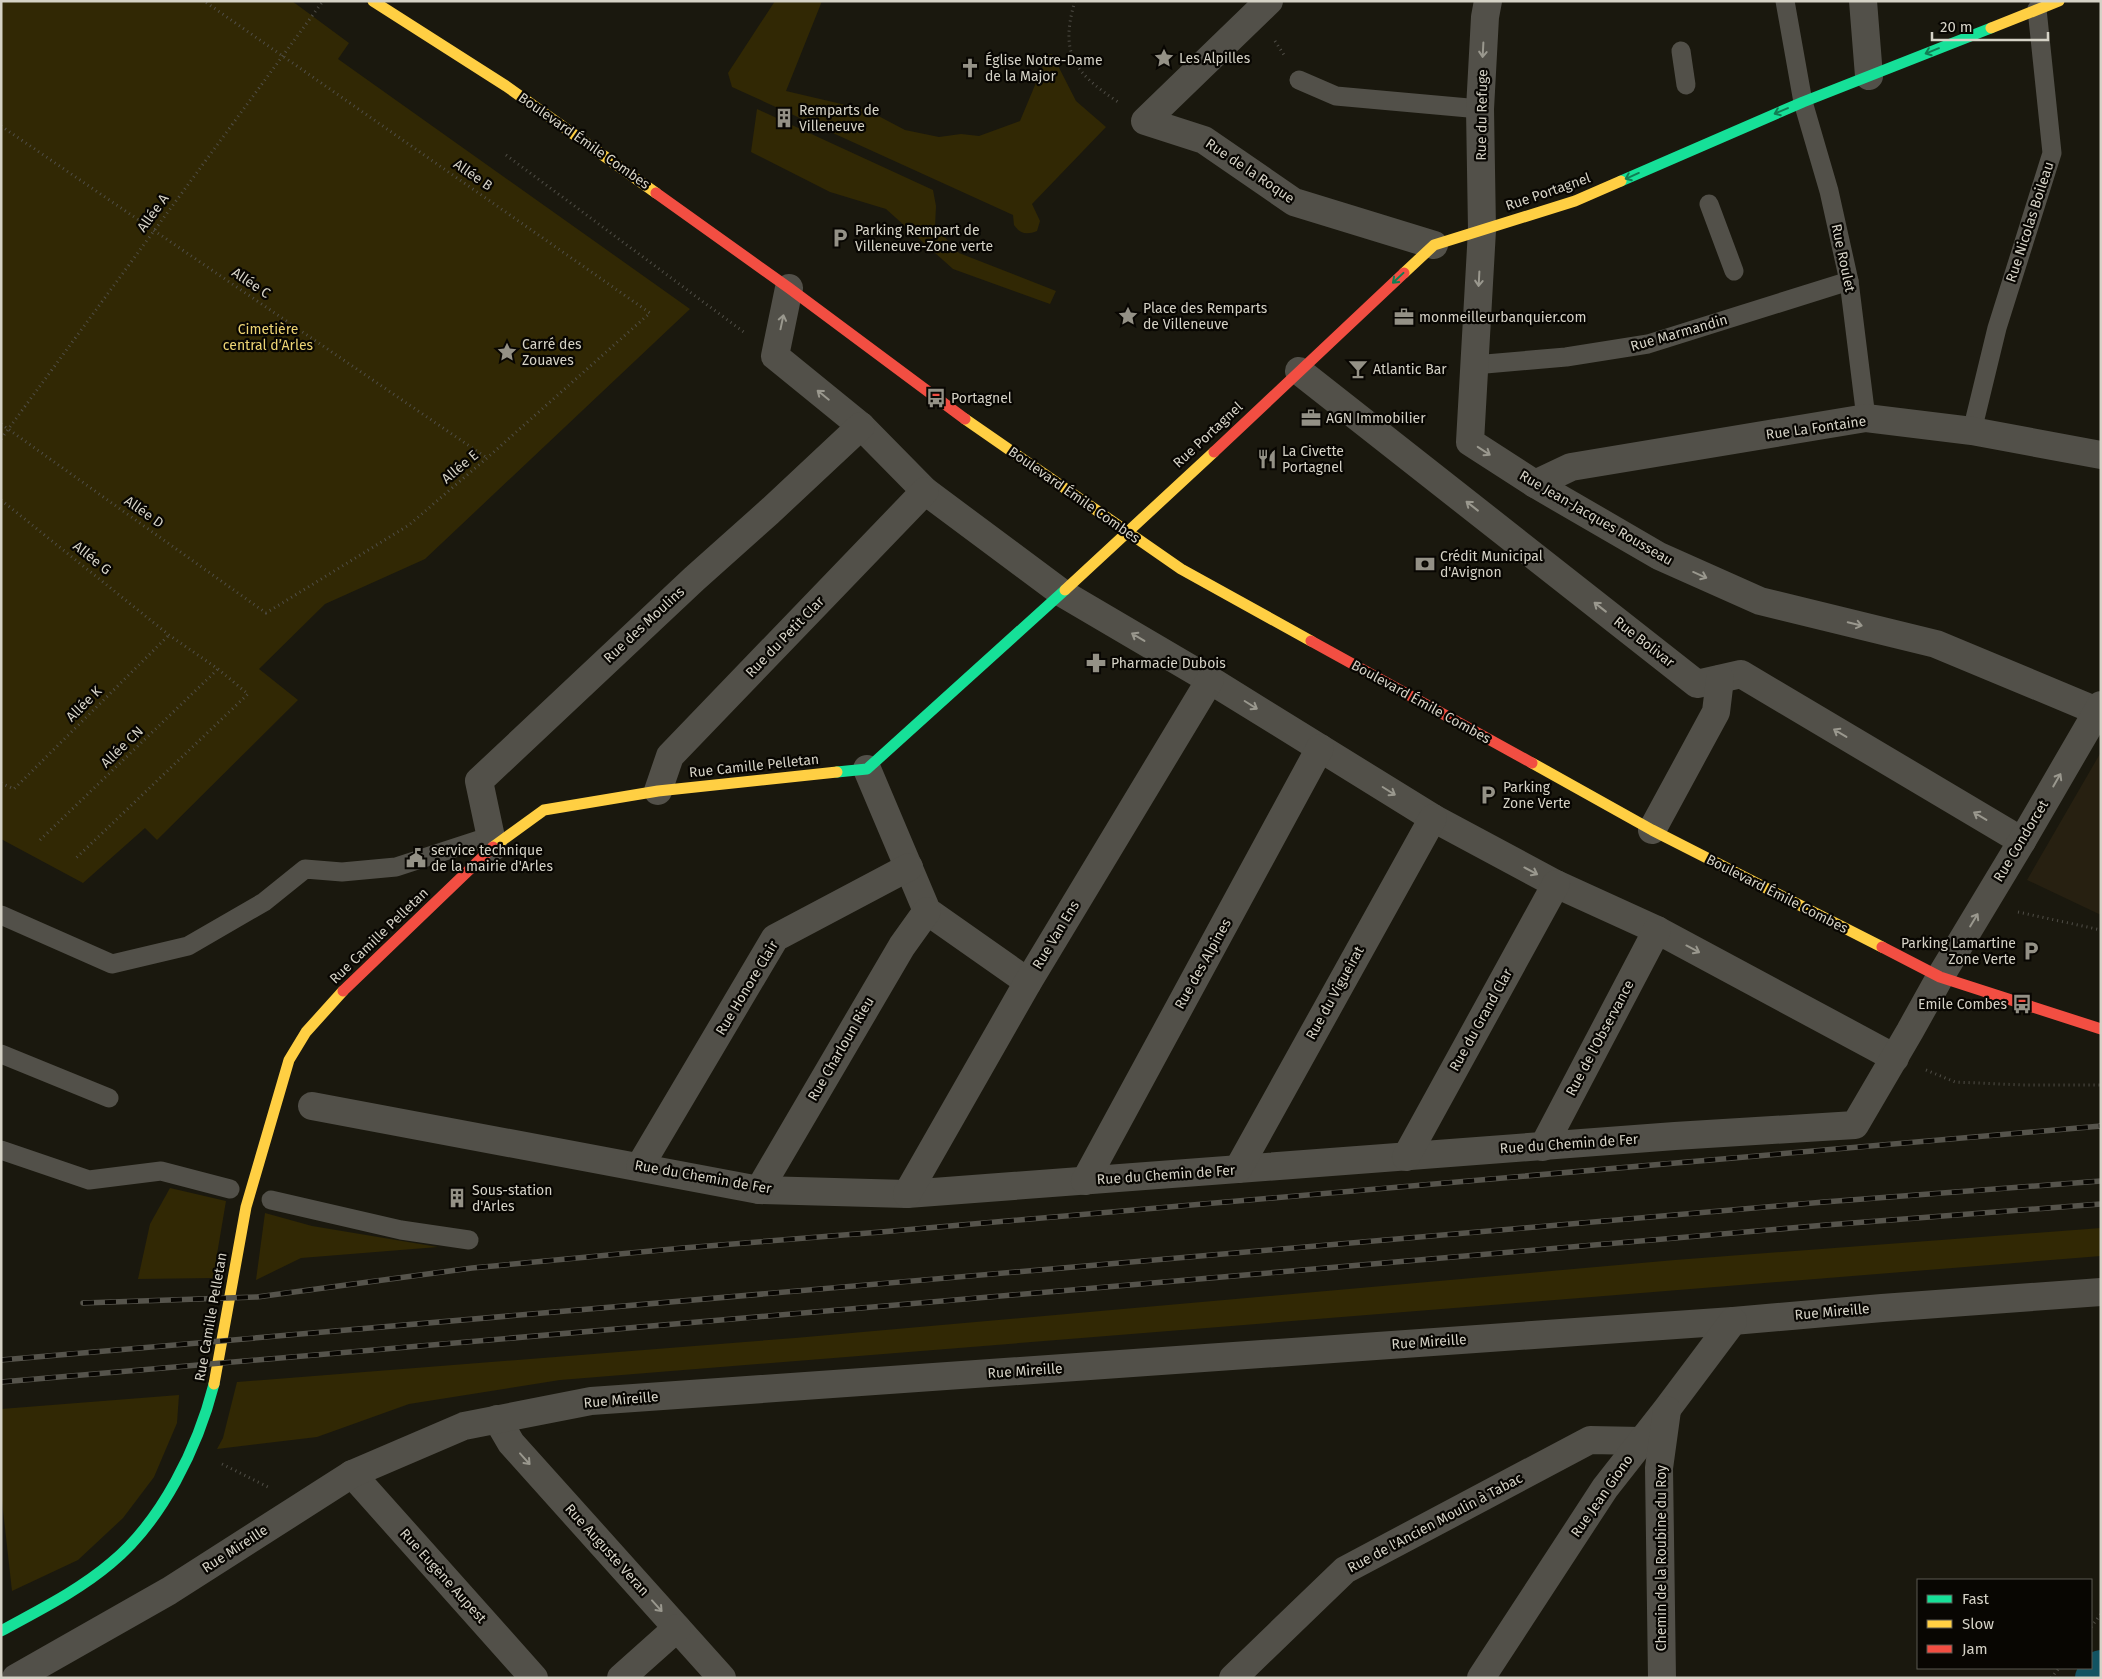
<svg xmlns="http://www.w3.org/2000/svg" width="2102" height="1679" font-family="'Fira Sans',sans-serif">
  <rect width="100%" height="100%" fill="#1a180e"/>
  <polygon fill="#272011" points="2101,752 2101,915 2027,880"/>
  <g fill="#312804">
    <polygon points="1,1 292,1 349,43 338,59 690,309 425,559 325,604 259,669 298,700 157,840 145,828 83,883 1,839"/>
    <path d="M 775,1 L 822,1 L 786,91 L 867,110 L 905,130 L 939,137 L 961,134 L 979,136 L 1020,121 L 1048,54 L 1052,54 L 1076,101 L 1106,127 L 1032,204 L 1040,221 L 1037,231 C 1027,235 1020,234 1014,225 L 1013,215 L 732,87 L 728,73 Z"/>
    <polygon points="757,109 933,190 936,206 935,226 959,253 1056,291 1050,304 953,269 886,209 830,192 751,152"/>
    <polygon points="170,1188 226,1201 213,1278 138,1279 150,1224"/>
    <polygon points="265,1213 312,1226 438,1247 301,1258 256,1280"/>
    <polygon points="2101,1228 2101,1256 560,1380 409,1404 317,1437 217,1449 223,1438 237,1382 795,1338 1675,1260"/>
    <polygon points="179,1395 177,1423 154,1477 123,1518 78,1560 12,1591 1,1492 1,1409"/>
  </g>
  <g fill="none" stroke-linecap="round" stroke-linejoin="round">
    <polyline stroke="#125362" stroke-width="40" points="2095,1678 2101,1670"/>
    <g stroke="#504e47" stroke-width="3" stroke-dasharray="1 4" stroke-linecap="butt">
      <path d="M 1075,1 C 1059,54 1075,73 1118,102"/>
      <polyline points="1275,41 1284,55"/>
      <polyline points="1,126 487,458"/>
      <polyline points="506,155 745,333"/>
      <polyline points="1,424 266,613 409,525 487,458 650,313 204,1"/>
      <polyline points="1,439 323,1"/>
      <polyline points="1,500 169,635 218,669 248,694 74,860"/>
      <polyline points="1,783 14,789 169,635"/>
      <polyline points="40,840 218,669"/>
      <polyline points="2018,912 2101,930"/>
      <polyline points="1926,1070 1955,1082 2023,1085 2101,1085"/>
      <polyline points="222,1464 268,1487"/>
      <polyline points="2091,1627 2101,1614"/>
      <polyline points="2051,1678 2059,1668"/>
    </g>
    <g stroke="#525049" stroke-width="19">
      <polyline points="1785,1 1803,102 1829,191 1849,281 1866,418"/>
      <polyline points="1681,51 1686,85"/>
      <polyline points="1299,80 1336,96 1480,109"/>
      <polyline points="1709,204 1734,271"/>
      <polyline points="1474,365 1566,357 1648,344 1849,281"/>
      <polyline points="1972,431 1997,328 2052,153 2037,9"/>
      <polyline points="1,915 112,964 188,946 264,902 305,869 342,872 396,867 491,836"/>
      <polyline points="1,1054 109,1098"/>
      <polyline points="1,1150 89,1180 161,1171 230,1189"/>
      <polyline points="271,1200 401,1230 469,1240"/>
    </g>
    <g stroke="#525049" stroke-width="28">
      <polyline points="1269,1 1145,121 1204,140 1294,202 1434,245"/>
      <polyline points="1488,1 1485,17 1480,109 1482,230 1470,442 1535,484 1659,556 1760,601 1936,644 2097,711"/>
      <polyline points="1863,1 1869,76"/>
      <polyline points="789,288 775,356 861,426 925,491 1062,593 1210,680 1433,818 1556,884 1657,930 1895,1058"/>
      <polyline points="1299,371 1697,684 1741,674 2022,841"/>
      <polyline points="1535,484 1571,467 1866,418 1972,431 2101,455"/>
      <polyline points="867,769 927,911 1028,982"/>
      <polyline points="658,791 670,756 925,491"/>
      <polyline points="1652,830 1716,712 1720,679"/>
      <polyline points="493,847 479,781 694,579 769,512 861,426"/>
      <polyline points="312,1106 759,1190 907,1194 1675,1136 1855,1125 1910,1031 1940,977 2022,841 2101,705"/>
      <polyline points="1543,1147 1657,930"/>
      <polyline points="1406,1157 1556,884"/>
      <polyline points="640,1166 775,938 909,867"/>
      <polyline points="1238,1169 1433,818"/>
      <polyline points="1085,1181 1320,748"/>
      <polyline points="759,1190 902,946 927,911"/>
      <polyline points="907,1194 1028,982 1210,680"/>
      <polyline points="497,1419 511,1443 722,1678"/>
      <polyline points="352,1474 534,1678"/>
      <polyline points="16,1678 169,1591 352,1474 464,1426 591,1401 1733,1321 1882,1308 2101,1292"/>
      <polyline points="621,1678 677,1628"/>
      <polyline points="1233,1678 1345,1570 1590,1440 1641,1441"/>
      <polyline points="1481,1678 1605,1488 1667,1409 1733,1321"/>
      <polyline points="1662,1678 1659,1468 1667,1410"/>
    </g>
    <g stroke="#16e098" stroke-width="11">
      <polyline points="1621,181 1803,102 1991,28"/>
      <polyline points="837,772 867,769 1065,590"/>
      <path d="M 1,1631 C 39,1610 78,1591 111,1563 C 162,1521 198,1447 214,1384"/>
    </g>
    <g stroke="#ffcf43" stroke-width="11">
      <polyline points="373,1 506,86 656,193"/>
      <polyline points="1991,28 2059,1"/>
      <polyline points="1404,273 1434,245 1575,201 1621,181"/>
      <polyline points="965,419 1181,569 1311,641"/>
      <polyline points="1065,590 1214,452"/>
      <polyline points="1532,763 1652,830 1882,947"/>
      <polyline points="493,847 544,810 658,791 837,772"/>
      <polyline points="214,1384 246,1207 289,1060 306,1032 343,991"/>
    </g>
    <g stroke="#f24e42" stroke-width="11">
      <polyline points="656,193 789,288 965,419"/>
      <polyline points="1214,452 1404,273"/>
      <polyline points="1311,641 1532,763"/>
      <polyline points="1882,947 1940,977 2101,1029"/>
      <polyline points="343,991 493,847"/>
    </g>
    <defs>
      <g id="rail">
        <polyline points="83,1303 257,1297 472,1268 683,1248 881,1232 2101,1126"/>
        <polyline points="1,1360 1824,1202 2101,1181"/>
        <polyline points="1,1382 1826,1225 2101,1204"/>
      </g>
    </defs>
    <use href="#rail" stroke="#56544c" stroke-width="5.5"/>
    <use href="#rail" stroke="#080602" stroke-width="4" stroke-dasharray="11" stroke-linecap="butt"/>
  </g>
  <defs><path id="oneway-shaft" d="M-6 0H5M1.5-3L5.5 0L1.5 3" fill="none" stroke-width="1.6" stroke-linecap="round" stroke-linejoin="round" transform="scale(1.25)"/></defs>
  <g stroke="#9a988e">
    <use href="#oneway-shaft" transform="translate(1483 50) rotate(93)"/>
    <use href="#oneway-shaft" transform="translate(1479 279) rotate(93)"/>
    <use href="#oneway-shaft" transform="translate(782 322) rotate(-78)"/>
    <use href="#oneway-shaft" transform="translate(823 395) rotate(-141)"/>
    <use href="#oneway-shaft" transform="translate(1484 451) rotate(33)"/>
    <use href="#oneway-shaft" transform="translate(1472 506) rotate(-142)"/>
    <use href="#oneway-shaft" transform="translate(1700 575) rotate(24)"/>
    <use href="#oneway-shaft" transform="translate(1600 607) rotate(-142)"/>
    <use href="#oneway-shaft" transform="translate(1855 624) rotate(14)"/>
    <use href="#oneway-shaft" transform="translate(1138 637) rotate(-149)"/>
    <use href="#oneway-shaft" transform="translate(1251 705) rotate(32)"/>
    <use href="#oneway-shaft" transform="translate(1840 733) rotate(-149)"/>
    <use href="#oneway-shaft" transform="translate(2057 780) rotate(-60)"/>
    <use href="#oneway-shaft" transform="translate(1389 791) rotate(32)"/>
    <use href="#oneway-shaft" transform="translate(1980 816) rotate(-149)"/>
    <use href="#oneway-shaft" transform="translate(1531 871) rotate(28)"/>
    <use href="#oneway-shaft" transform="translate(1974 920) rotate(-59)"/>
    <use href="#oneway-shaft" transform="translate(1693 949) rotate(28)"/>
    <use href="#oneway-shaft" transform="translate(525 1459) rotate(48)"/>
    <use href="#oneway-shaft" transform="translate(657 1606) rotate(48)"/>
  </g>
  <g stroke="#107e54">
    <use href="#oneway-shaft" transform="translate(1932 51) rotate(158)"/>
    <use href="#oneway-shaft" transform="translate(1781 111) rotate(157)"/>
    <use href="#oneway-shaft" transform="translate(1632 176) rotate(156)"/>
    <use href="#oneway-shaft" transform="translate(1398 278) rotate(137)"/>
  </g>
  <defs>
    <symbol id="sight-bare" viewBox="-9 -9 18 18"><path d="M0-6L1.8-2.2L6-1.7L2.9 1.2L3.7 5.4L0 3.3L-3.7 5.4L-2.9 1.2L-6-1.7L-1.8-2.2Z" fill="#949186" stroke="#080602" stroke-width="2.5" paint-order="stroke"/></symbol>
    <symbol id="church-bare" viewBox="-9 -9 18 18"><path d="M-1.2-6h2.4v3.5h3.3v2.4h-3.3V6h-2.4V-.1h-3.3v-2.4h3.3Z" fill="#949186" stroke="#080602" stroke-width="2.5" paint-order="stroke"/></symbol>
    <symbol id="building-bare" viewBox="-9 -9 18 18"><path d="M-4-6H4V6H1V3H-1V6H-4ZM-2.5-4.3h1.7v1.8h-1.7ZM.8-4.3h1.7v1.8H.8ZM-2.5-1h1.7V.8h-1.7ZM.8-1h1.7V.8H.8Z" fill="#949186" stroke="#080602" stroke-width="2.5" paint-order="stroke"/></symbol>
    <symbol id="parking-bare" viewBox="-9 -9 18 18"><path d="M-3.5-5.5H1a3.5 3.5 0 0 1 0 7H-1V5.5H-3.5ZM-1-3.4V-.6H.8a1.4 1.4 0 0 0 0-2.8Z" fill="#949186" stroke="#080602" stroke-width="2.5" paint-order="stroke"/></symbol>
    <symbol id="office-bare" viewBox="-9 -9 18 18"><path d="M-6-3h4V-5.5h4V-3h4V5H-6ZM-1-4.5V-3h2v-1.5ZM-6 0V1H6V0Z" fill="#949186" stroke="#080602" stroke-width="2.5" paint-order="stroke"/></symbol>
    <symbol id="bar-bare" viewBox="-9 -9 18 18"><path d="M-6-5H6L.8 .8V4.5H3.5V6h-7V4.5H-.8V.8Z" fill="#949186" stroke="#080602" stroke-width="2.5" paint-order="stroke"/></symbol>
    <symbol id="bus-bare" viewBox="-9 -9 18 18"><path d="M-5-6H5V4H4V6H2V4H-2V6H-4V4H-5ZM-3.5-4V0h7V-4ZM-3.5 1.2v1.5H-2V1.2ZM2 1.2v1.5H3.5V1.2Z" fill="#949186" stroke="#080602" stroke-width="2.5" paint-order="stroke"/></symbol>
    <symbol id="restaurant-bare" viewBox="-9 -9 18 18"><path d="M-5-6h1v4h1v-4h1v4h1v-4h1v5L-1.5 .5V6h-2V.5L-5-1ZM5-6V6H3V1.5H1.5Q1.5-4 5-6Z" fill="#949186" stroke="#080602" stroke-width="2.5" paint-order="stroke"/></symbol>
    <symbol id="bank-bare" viewBox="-9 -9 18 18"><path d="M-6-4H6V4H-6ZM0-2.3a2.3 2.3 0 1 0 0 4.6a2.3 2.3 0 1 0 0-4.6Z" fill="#949186" stroke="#080602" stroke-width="2.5" paint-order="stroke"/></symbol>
    <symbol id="pharmacy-bare" viewBox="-9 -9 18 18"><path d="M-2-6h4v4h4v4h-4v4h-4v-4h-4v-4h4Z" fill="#949186" stroke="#080602" stroke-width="2.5" paint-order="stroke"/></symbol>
    <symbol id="civic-bare" viewBox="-9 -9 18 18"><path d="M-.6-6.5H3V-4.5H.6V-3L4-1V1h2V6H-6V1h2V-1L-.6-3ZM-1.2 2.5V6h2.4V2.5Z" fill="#949186" stroke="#080602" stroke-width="2.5" paint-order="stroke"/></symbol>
  </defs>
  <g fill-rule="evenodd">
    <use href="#sight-bare" x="1150" y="44" width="28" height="28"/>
    <use href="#church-bare" x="956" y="54" width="28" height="28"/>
    <use href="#building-bare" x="770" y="104" width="28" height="28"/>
    <use href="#parking-bare" x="826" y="224" width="28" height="28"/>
    <use href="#sight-bare" x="1114" y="302" width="28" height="28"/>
    <use href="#office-bare" x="1390" y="303" width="28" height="28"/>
    <use href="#sight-bare" x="493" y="338" width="28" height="28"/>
    <use href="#bar-bare" x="1344" y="355" width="28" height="28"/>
    <use href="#bus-bare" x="922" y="384" width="28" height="28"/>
    <use href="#office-bare" x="1297" y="404" width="28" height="28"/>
    <use href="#restaurant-bare" x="1253" y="445" width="28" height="28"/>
    <use href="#bank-bare" x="1411" y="550" width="28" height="28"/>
    <use href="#pharmacy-bare" x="1082" y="649" width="28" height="28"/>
    <use href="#parking-bare" x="1474" y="781" width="28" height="28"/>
    <use href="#civic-bare" x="402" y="844" width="28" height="28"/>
    <use href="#parking-bare" x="2017" y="937" width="28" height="28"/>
    <use href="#bus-bare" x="2008" y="990" width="28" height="28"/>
    <use href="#building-bare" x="443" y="1184" width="28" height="28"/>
  </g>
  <g text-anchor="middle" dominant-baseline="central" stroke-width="4.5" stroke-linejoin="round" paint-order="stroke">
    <g font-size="14" fill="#d5d2c6" stroke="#080602" text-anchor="start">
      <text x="1179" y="58">Les Alpilles</text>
      <text x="985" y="60">Église Notre-Dame<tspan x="985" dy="16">de la Major</tspan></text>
      <text x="799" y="110">Remparts de<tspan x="799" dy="16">Villeneuve</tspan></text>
      <text x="855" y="230">Parking Rempart de<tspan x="855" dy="16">Villeneuve-Zone verte</tspan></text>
      <text x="1143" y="308">Place des Remparts<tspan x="1143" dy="16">de Villeneuve</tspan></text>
      <text x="1419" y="317">monmeilleurbanquier.com</text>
      <text x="522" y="344">Carré des<tspan x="522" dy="16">Zouaves</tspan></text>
      <text x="1373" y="369">Atlantic Bar</text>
      <text x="951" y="398">Portagnel</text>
      <text x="1326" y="418">AGN Immobilier</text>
      <text x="1282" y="451">La Civette<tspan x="1282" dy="16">Portagnel</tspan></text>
      <text x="1440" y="556">Crédit Municipal<tspan x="1440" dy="16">d'Avignon</tspan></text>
      <text x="1111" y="663">Pharmacie Dubois</text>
      <text x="1503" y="787">Parking<tspan x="1503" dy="16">Zone Verte</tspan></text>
      <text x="431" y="850">service technique<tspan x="431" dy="16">de la mairie d'Arles</tspan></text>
      <text x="2016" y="943" text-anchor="end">Parking Lamartine<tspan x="2016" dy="16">Zone Verte</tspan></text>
      <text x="2007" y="1004" text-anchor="end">Emile Combes</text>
      <text x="472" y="1190">Sous-station<tspan x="472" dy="16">d'Arles</tspan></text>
    </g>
    <g font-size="14" fill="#d5d2c6" stroke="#080602">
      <text transform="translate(1482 115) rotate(-89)">Rue du Refuge</text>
      <text transform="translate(584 141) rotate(35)">Boulevard Émile Combes</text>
      <text transform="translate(1250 171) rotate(34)">Rue de la Roque</text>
      <text transform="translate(473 175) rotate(35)">Allée B</text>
      <text transform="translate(1548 192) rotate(-19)">Rue Portagnel</text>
      <text transform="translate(153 213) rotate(-54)">Allée A</text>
      <text transform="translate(2030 222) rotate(-72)">Rue Nicolas Boileau</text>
      <text transform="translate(1843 258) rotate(78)">Rue Roulet</text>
      <text transform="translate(251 283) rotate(34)">Allée C</text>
      <text transform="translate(1679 333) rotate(-16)">Rue Marmandin</text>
      <text transform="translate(1816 428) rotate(-8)">Rue La Fontaine</text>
      <text transform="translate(1208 435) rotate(-43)">Rue Portagnel</text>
      <text transform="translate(460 467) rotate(-40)">Allée E</text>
      <text transform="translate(1074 495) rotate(35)">Boulevard Émile Combes</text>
      <text transform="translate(144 512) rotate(35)">Allée D</text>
      <text transform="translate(1596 518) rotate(30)">Rue Jean-Jacques Rousseau</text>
      <text transform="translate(92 558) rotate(39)">Allée G</text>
      <text transform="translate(644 625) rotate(-43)">Rue des Moulins</text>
      <text transform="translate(785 637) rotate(-46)">Rue du Petit Clar</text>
      <text transform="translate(1644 642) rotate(38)">Rue Bolivar</text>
      <text transform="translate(1421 702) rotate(29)">Boulevard Émile Combes</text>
      <text transform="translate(84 704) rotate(-45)">Allée K</text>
      <text transform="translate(122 747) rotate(-44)">Allée CN</text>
      <text transform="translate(754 766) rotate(-6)">Rue Camille Pelletan</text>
      <text transform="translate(2021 841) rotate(-59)">Rue Condorcet</text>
      <text transform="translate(1777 894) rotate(27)">Boulevard Émile Combes</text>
      <text transform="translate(1056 935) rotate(-59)">Rue Van Ens</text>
      <text transform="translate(379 936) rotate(-44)">Rue Camille Pelletan</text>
      <text transform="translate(1203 964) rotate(-61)">Rue des Alpines</text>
      <text transform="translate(747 988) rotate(-59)">Rue Honore Clair</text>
      <text transform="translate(1335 993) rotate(-61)">Rue du Vigueirat</text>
      <text transform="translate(1481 1020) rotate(-61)">Rue du Grand Clar</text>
      <text transform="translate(1600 1038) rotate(-62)">Rue de l'Observance</text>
      <text transform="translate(841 1049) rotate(-60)">Rue Charloun Rieu</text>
      <text transform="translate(1569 1144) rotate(-4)">Rue du Chemin de Fer</text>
      <text transform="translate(1166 1175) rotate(-4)">Rue du Chemin de Fer</text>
      <text transform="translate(703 1177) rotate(10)">Rue du Chemin de Fer</text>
      <text transform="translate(1832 1312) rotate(-5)">Rue Mireille</text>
      <text transform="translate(211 1317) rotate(-80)">Rue Camille Pelletan</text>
      <text transform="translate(1429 1342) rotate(-4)">Rue Mireille</text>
      <text transform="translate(1025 1371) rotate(-4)">Rue Mireille</text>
      <text transform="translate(621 1400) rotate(-5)">Rue Mireille</text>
      <text transform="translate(1602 1496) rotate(-55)">Rue Jean Giono</text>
      <text transform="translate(1435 1523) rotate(-28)">Rue de l'Ancien Moulin à Tabac</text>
      <text transform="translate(235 1549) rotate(-33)">Rue Mireille</text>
      <text transform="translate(607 1550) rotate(48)">Rue Auguste Veran</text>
      <text transform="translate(1661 1558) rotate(-90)">Chemin de la Roubine du Roy</text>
      <text transform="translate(443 1576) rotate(48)">Rue Eugène Aupest</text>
    </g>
    <g font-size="14" fill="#edd474" stroke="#080602">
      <text x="268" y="329">Cimetière<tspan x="268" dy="16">central d’Arles</tspan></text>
    </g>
  </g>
  <rect width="2102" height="1679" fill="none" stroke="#d5d2c6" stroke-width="5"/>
  <rect x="1917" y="1579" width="175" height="90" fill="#080602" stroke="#5a5850"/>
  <rect x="1927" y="1595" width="25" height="8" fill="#16e098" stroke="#5a5850"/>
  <text x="1962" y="1604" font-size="15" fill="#d5d2c6">Fast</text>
  <rect x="1927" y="1620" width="25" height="8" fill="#ffcf43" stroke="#5a5850"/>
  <text x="1962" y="1629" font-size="15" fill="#d5d2c6">Slow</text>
  <rect x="1927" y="1645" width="25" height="8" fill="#f24e42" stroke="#5a5850"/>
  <text x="1962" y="1654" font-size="15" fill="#d5d2c6">Jam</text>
  <path d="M1932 32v8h116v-8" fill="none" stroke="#d5d2c6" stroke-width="2.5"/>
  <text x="1940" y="32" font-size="15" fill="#d5d2c6" stroke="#080602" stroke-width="4" paint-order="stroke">20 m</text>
</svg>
